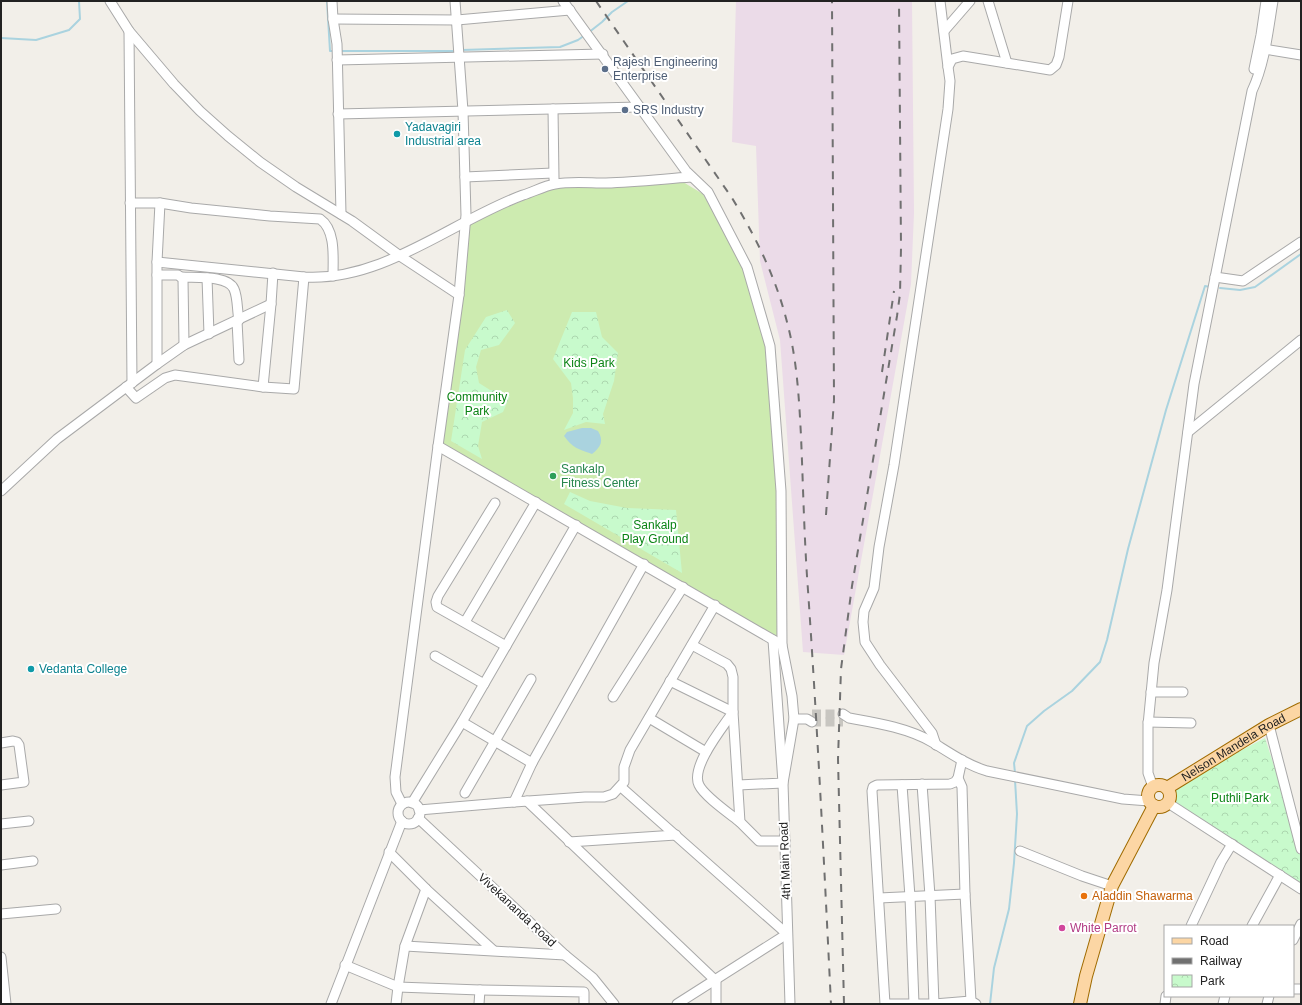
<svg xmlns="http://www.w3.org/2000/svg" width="1302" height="1005" font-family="Arial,sans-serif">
  <defs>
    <pattern id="park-crowns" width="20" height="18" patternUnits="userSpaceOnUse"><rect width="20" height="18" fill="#c8facc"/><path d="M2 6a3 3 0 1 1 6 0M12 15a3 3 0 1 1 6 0" fill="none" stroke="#acd6af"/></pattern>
  </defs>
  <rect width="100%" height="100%" fill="#f2efe9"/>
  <polygon fill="#ebdbe8" points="736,1 912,1 914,213 911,284 844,655 803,652 780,340 760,261 756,146 732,142"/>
  <polygon fill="#cdebb0" points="683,182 703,194 743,265 767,347 778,492 779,640 440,444 469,223 553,188"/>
  <g fill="url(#park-crowns)">
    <polygon points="507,310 515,323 499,345 481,350 476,367 479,383 490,390 501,390 505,395 510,396 503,412 482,422 478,446 482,459 451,441 465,350 486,317"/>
    <polygon points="572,312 596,312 602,337 618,353 614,381 603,414 605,424 586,422 564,430 573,413 573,398 571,383 553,359"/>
    <polygon points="570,492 590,501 627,508 676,510 682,573 564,504"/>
    <polygon points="1265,738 1301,849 1301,888 1170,800 1171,793 1169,788"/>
  </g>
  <path fill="#aad3df" d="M 582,428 L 591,428 L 598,431 C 604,441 601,447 592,454 C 578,449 573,448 564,436 L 567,432 Z"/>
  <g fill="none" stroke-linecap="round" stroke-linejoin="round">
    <g stroke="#aad3df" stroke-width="2">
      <polyline points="327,1 330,51 335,51"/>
      <polyline points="588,33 602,22 612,12 628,1"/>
      <polyline points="1,38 36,40 69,30 80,19 79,1"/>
      <polyline points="462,50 560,47 578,40 585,35"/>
      <polyline points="340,51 455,51"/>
      <polyline points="1220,288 1240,290 1255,287 1301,254"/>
      <polyline points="1015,773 1014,763 1027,726 1044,711 1072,691 1100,662 1107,640 1128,549 1166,410 1205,286 1210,287"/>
      <polyline points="990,1004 994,968 1009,909 1014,863 1017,814 1015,780"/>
    </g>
    <g stroke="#c8c6c1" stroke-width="9" stroke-dasharray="9 4.5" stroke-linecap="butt">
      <polyline points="812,714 843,714"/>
      <polyline points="812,722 843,722"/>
    </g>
    <defs>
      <g id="minor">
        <polyline points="110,1 129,31 174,84 200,111 228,136 260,162 296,187 352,221 400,256 459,295"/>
        <polyline points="332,1 333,19 337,44 341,214"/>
        <polyline points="563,1 686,171 708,192 747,267 770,346 781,491 782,645"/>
        <polyline points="940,1 948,67"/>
        <polyline points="988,1 1007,63"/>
        <polyline points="333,19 457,20 570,10"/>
        <polyline points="129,31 132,383"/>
        <polyline points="944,31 970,1"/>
        <polyline points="1264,49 1301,55"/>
        <polyline points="337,60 603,54"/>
        <polyline points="1254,69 1261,35 1266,1"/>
        <polyline points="553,109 554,179"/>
        <polyline points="338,114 640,107"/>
        <polyline points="465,177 553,173"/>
        <path d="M 130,203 L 160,203 L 191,208 L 270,216 L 320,219 C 336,230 333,258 333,276"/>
        <path d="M 157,262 L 304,277 C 383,282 452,221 523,195 C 533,192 544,186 555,184 C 571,181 590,183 606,183 C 635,182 663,179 691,177"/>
        <polyline points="157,275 178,275 183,279 184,345"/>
        <path d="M 182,277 C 195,278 228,275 234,289 C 238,298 237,311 239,320"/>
        <polyline points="1215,277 1243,281 1301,242"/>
        <polyline points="207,278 209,334"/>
        <polyline points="237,321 239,360"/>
        <polyline points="157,364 157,262 160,203"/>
        <polyline points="126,387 136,398 165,378 175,375 263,387 294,389 304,277"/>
        <polyline points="263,387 271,304 273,273"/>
        <polyline points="1188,432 1301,340"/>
        <polyline points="438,446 782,645 792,696 794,719 807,719 812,722"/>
        <polyline points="1,491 57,439 157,364 184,345 271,304"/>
        <polyline points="495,503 438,596 436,602 437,607 506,646"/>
        <polyline points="465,622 536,502"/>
        <polyline points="692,645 727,664 731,669 733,677 733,712 740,822 759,841 785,841"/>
        <polyline points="435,656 484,684"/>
        <path d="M 670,681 L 733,712 C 723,727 690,767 699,785 C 704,796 730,814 740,822"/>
        <polyline points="1151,692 1183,692"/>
        <polyline points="613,697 683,587"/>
        <path d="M 843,714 L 849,718 C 877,723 908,728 932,742 C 950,753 967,765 987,771 L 1123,799 L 1149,801"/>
        <polyline points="649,718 706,752"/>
        <polyline points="462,722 532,763"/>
        <polyline points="1148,722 1191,723"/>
        <polyline points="1269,725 1301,849"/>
        <polyline points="1,743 13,741 17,742 19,745 24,782 1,785"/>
        <polyline points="936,745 932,733 880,665 865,642 863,622 864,611 874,588 879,547 894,465 948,109 950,81 948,67 952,59 963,56 1050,70 1056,65 1059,57 1068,1"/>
        <polyline points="958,778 962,787 965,894 971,1001 976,1004"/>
        <polyline points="922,784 930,896 934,1004"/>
        <polyline points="738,785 783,783 773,640"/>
        <polyline points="902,785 910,897 914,1004"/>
        <polyline points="621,787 787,934 677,1004"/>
        <path d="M 1153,787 L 1148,773 L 1148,725 L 1154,663 L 1167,590 L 1194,384 L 1252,91 C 1265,63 1268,31 1273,1"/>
        <polyline points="465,793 531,679"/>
        <polyline points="527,801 716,981 716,1004"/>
        <polyline points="514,802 532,763 644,564"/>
        <circle cx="409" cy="813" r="11"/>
        <polyline points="412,803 462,722 576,525"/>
        <polyline points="1168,803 1301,889"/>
        <polyline points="402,804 396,792 395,777 438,446 459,295 466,215 463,111 455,1"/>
        <polyline points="419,810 514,802 585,797 604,797 613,794 624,782 624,767 630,750 715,605"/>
        <polyline points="418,818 565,955 593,978 614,1004"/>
        <polyline points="1,824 29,821"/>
        <polyline points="569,842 676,835"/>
        <polyline points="1020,851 1082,876 1112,886"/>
        <polyline points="389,852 426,889 493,950"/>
        <polyline points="1,865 33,861"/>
        <polyline points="879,898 965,894"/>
        <polyline points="1,914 56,909"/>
        <polyline points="1191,926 1221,862 1232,844"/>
        <polyline points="1252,926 1280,875"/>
        <polyline points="1293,940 1301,924"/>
        <polyline points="405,946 565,955"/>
        <polyline points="1,957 6,1004"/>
        <polyline points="345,965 398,987 480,990 584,992 584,1004"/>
        <polyline points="1293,989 1301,989"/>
        <polyline points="331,1004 402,821"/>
        <polyline points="396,1004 398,987 405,946 426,889"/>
        <polyline points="479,1004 480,990"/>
        <polyline points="790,1004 783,783 794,719"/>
        <polyline points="885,1004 872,791 873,787 877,785 950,784 955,782 958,778 962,760"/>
        <polyline points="886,1004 934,1004 971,1001"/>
        <polyline points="1165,1004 1166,996"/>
        <polyline points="1223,1004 1225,996"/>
        <polyline points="1267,1004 1269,996"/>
      </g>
      <g id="major">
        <circle cx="1159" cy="796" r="11"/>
        <path id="s1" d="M 1167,788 L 1269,725 L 1301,709"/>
        <polyline points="1080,1004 1086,976 1112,886 1154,806"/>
      </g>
    </defs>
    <use href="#minor" stroke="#a9a9a9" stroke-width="11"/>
    <use href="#major" stroke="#a06b00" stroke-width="14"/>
    <use href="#minor" stroke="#fff" stroke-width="9"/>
    <use href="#major" stroke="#fcd6a4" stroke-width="12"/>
    <g stroke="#707070" stroke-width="2" stroke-dasharray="8 8" stroke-linecap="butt">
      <path d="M 596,1 L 732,198 C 756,237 776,278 787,322 C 797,359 799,398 801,436 C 803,483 804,530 807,576 C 817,719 824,861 831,1004"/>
      <polyline points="882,372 894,291"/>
      <polyline points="826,515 834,400 832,1"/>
      <polyline points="844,1004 838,759 841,669 852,586 897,316 900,294 901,248 899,1"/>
    </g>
  </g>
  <g fill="#5c6f8a" stroke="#fff" stroke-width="1.5">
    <circle cx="605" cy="69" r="4"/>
    <circle cx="625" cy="110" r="4"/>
  </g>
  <g fill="#0f9aa8" stroke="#fff" stroke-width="1.5">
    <circle cx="397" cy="134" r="4"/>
    <circle cx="31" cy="669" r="4"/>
  </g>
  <circle fill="#2e9e5b" stroke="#fff" stroke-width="1.5" cx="553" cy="476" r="4"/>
  <circle fill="#e8710a" stroke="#fff" stroke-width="1.5" cx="1084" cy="896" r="4"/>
  <circle fill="#d1479c" stroke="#fff" stroke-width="1.5" cx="1062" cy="928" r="4"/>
  <g text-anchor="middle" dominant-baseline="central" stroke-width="4" stroke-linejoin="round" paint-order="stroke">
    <g font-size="12" fill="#4e5e75" stroke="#fff" text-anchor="start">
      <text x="613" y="62">Rajesh Engineering<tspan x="613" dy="14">Enterprise</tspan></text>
      <text x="633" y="110">SRS Industry</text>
    </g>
    <g font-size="12" fill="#0d838f" stroke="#fff" text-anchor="start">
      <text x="405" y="127">Yadavagiri<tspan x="405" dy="14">Industrial area</tspan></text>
      <text x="39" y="669">Vedanta College</text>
    </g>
    <g font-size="12" fill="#0c8416" stroke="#fff">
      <text x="589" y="363">Kids Park</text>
      <text x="477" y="397">Community<tspan x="477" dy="14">Park</tspan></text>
      <text x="655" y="525">Sankalp<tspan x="655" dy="14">Play Ground</tspan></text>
      <text x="1240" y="798">Puthli Park</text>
    </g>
    <g font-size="12" fill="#27864d" stroke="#fff" text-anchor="start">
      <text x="561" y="469">Sankalp<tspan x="561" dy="14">Fitness Center</tspan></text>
    </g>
    <g font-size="12" fill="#222" stroke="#fff">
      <text stroke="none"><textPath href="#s1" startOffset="78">Nelson Mandela Road</textPath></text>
      <text transform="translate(785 861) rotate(-92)">4th Main Road</text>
      <text transform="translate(517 910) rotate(43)">Vivekananda Road</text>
    </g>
    <g font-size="12" fill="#c56008" stroke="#fff" text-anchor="start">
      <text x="1092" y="896">Aladdin Shawarma</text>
    </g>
    <g font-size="12" fill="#b23c85" stroke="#fff" text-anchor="start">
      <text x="1070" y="928">White Parrot</text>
    </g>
  </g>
  <rect width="1302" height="1005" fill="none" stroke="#222222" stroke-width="4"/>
  <rect x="1164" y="925" width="130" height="72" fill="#ffffff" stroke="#a7a7a7"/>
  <rect x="1172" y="938" width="20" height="6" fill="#fcd6a4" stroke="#a7a7a7"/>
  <text x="1200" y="945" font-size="12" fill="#222222">Road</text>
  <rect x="1172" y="958" width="20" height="6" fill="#707070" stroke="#a7a7a7"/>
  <text x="1200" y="965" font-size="12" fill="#222222">Railway</text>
  <rect x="1172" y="975" width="20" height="12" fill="url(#park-crowns)" stroke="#a7a7a7"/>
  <text x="1200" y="985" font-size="12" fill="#222222">Park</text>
</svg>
